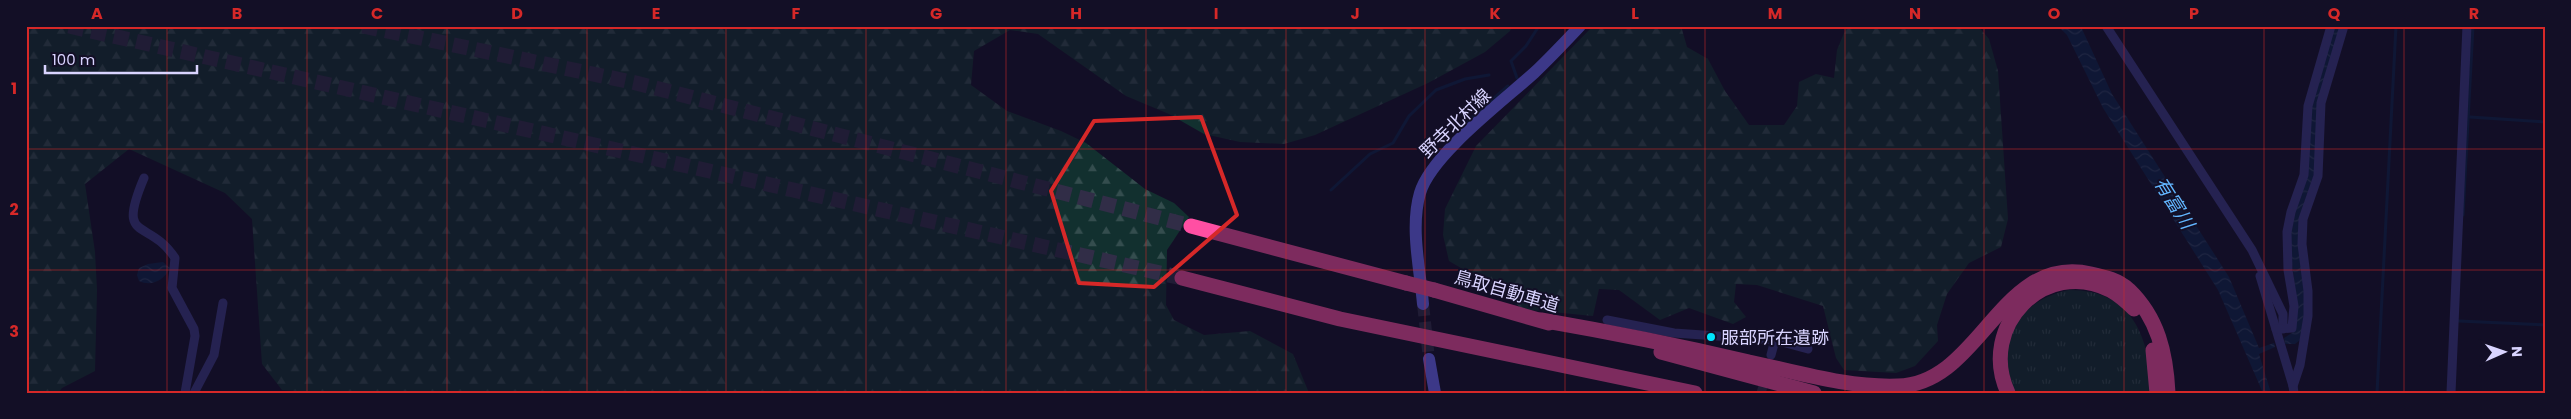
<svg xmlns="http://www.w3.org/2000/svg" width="2571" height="419" font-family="Poppins,'Noto Sans JP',sans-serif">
  <defs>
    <pattern id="grass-tufts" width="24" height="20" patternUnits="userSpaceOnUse" patternTransform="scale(1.25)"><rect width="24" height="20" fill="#12302f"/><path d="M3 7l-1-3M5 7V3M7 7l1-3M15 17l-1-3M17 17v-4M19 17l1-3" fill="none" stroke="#344d4e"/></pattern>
    <pattern id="forest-firs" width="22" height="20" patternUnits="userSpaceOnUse" patternTransform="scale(1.25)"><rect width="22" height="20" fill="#12302f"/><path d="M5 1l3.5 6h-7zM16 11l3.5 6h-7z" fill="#344d4e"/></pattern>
    <pattern id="water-waves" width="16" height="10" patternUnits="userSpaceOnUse" patternTransform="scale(1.25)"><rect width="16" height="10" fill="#0c2248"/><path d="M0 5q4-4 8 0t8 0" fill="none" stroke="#2f4163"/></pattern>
  </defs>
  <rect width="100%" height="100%" fill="#130f26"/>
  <path fill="url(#grass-tufts)" d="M 2069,290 C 2133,290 2149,337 2152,393 L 2015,393 C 1994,344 2016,301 2069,290 Z"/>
  <g fill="url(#forest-firs)">
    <polygon points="26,26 1512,26 1510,31 1485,52 1428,83 1315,135 1284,144 1240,142 1204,134 1169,114 1126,96 1038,34 1010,30 974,51 971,85 1007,111 1061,131 1086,143 1145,189 1174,203 1189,217 1167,250 1166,305 1174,320 1204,335 1250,331 1293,354 1309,393 333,393 282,390 262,364 252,219 225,193 129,149 85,184 95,252 97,290 95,371 62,388 58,393 26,393"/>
    <polygon points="1593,26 1681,26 1687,47 1708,59 1725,91 1749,125 1784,125 1797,106 1799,82 1816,74 1834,78 1837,50 1847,26 1978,26 1989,39 1998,71 2008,219 2001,247 1969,263 1947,294 1937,325 1938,341 1915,366 1896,373 1844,370 1836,358 1823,306 1757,285 1736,284 1734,302 1746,317 1733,324 1689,308 1660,320 1619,290 1599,289 1593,316 1522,309 1502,292 1449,261 1443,235 1445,209 1476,146"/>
  </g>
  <g fill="url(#water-waves)">
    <polygon points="2058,26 2080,26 2082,29 2112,94 2229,277 2259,348 2274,343 2275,347 2259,354 2271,393 2263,393 2218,290 2103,108 2067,35"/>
    <polygon points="2334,26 2340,26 2325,76 2315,172 2304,203 2305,309 2300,340 2295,344 2285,344 2284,338 2295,331 2296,295 2289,240 2311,107"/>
    <path d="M 163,262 L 170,268 C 164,280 152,287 139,281 L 137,275 L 139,268 L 148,264 Z"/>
  </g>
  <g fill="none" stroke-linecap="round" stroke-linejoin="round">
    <g stroke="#0c2248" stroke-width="3">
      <polyline points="1517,78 1511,61 1526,46 1539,26"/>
      <polyline points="2470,117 2545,122"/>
      <polyline points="1462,126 1508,86"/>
      <polyline points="1331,190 1370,154 1393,143 1409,116 1436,90 1465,79 1489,75"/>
      <polyline points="2463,215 2473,26"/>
      <polyline points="2459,321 2545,325"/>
      <polyline points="2377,393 2396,26"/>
    </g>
    <polyline stroke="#312d47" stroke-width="9" stroke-dasharray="9 4.5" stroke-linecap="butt" points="1761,393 1766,376"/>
    <polyline stroke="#312d47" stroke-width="12" stroke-dasharray="12 6" stroke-linecap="butt" points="1423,304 1429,359"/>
    <g stroke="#312d47" stroke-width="15" stroke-dasharray="15 8" stroke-linecap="butt">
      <polyline points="69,26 1182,278"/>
      <polyline points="363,26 636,83 1191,226"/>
    </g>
    <g stroke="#3d3a85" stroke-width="9">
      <polyline points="2106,26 2252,250 2283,314 2283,329"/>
      <path d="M 144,178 C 116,244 148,217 175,258 L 172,288 L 194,329 L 195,336 L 185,393"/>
      <polyline points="2260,276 2293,386"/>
      <polyline points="1607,320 1674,333 1775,340 1808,349"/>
      <polyline points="2276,329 2292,328 2294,306 2288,270 2287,232 2291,212 2304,175 2308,106 2331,26"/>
      <polyline points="1771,355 1775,340"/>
      <polyline points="194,393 214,355 223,303"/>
      <polyline points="2294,393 2293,386 2300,365 2308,316 2308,291 2302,244 2303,219 2318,176 2321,103 2344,26"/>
      <polyline points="2451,393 2467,26"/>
    </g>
    <g stroke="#6f6bff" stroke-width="12">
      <path d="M 1423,304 C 1420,269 1410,227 1420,193 C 1431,155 1503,101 1534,73 C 1550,58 1565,42 1580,26"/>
      <polyline points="1429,359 1435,393"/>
    </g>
    <g stroke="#ff4fa3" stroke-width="15">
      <polyline points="1191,226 1406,283"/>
      <polyline points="1182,278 1340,319 1695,393"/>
      <polyline points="1434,290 1549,323"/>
      <path d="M 1541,320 C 1610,332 1680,346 1749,362 C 1797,372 1848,388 1898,386 C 1981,384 2000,253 2091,274 C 2105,277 2118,280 2129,290 C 2158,318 2166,353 2168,393"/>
      <polyline points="2153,350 2157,393"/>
      <polyline points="1661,352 1814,393"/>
      <path d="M 2008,393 C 1977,326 2045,257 2110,290 C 2119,295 2127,302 2134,309"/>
    </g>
    <polyline stroke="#ff4fa3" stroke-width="15" points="1406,283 1434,290"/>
  </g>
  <path d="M0 0H2571V419H0ZM 1201,117 L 1237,215 L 1154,287 L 1079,283 L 1051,191 L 1094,121 Z" fill="#130f26" fill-opacity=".55" fill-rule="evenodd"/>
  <path fill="none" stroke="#d62828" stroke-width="4" stroke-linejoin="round" d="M 1201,117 L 1237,215 L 1154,287 L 1079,283 L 1051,191 L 1094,121 Z"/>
  <path fill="none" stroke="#d62828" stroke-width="1" stroke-opacity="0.55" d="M 167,26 L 167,393M 307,26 L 307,393M 447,26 L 447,393M 587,26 L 587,393M 726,26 L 726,393M 866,26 L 866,393M 1006,26 L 1006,393M 1146,26 L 1146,393M 1286,26 L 1286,393M 1425,26 L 1425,393M 1565,26 L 1565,393M 1705,26 L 1705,393M 1845,26 L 1845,393M 1984,26 L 1984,393M 2124,26 L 2124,393M 2264,26 L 2264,393M 2404,26 L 2404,393M 26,149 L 2545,149M 26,270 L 2545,270"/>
  <circle fill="#00e5ff" stroke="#130f26" stroke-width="2" cx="1711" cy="337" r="5"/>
  <g text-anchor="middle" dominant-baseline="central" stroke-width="4" stroke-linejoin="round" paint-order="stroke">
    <g font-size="18" fill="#d9d4ff" stroke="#130f26">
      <text transform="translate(1455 123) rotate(-44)">野寺北村線</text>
      <text transform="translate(1507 291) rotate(16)">鳥取自動車道</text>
    </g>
    <g font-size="18" fill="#d9d4ff" stroke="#130f26" text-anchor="start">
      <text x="1721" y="337">服部所在遺跡</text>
    </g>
    <g font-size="19" font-style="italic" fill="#62b6ff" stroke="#130f26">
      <text transform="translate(2174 203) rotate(58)">有富川</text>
    </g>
  </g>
  <rect width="2571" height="419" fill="none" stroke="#130f26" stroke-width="55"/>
  <g transform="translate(2504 352) rotate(88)" stroke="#130f26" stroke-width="4" paint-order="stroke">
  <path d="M0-4L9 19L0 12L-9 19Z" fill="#d9d4ff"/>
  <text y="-8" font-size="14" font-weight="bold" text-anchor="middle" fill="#d9d4ff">N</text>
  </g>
  <path d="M45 65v8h152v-8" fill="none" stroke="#d9d4ff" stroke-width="2.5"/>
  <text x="52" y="65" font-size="15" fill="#d9d4ff" stroke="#130f26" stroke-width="4" paint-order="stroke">100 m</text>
  <rect x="28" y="28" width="2516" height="364" fill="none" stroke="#d62828" stroke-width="2"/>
  <g font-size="16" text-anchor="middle" font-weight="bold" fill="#d62828">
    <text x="97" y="19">A</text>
    <text x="237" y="19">B</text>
    <text x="377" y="19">C</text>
    <text x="517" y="19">D</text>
    <text x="656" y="19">E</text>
    <text x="796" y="19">F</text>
    <text x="936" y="19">G</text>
    <text x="1076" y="19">H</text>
    <text x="1216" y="19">I</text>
    <text x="1355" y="19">J</text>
    <text x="1495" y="19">K</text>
    <text x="1635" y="19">L</text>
    <text x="1775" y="19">M</text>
    <text x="1915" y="19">N</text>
    <text x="2054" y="19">O</text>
    <text x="2194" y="19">P</text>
    <text x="2334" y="19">Q</text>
    <text x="2474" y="19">R</text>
    <text x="14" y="94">1</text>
    <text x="14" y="215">2</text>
    <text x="14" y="337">3</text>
  </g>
</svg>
